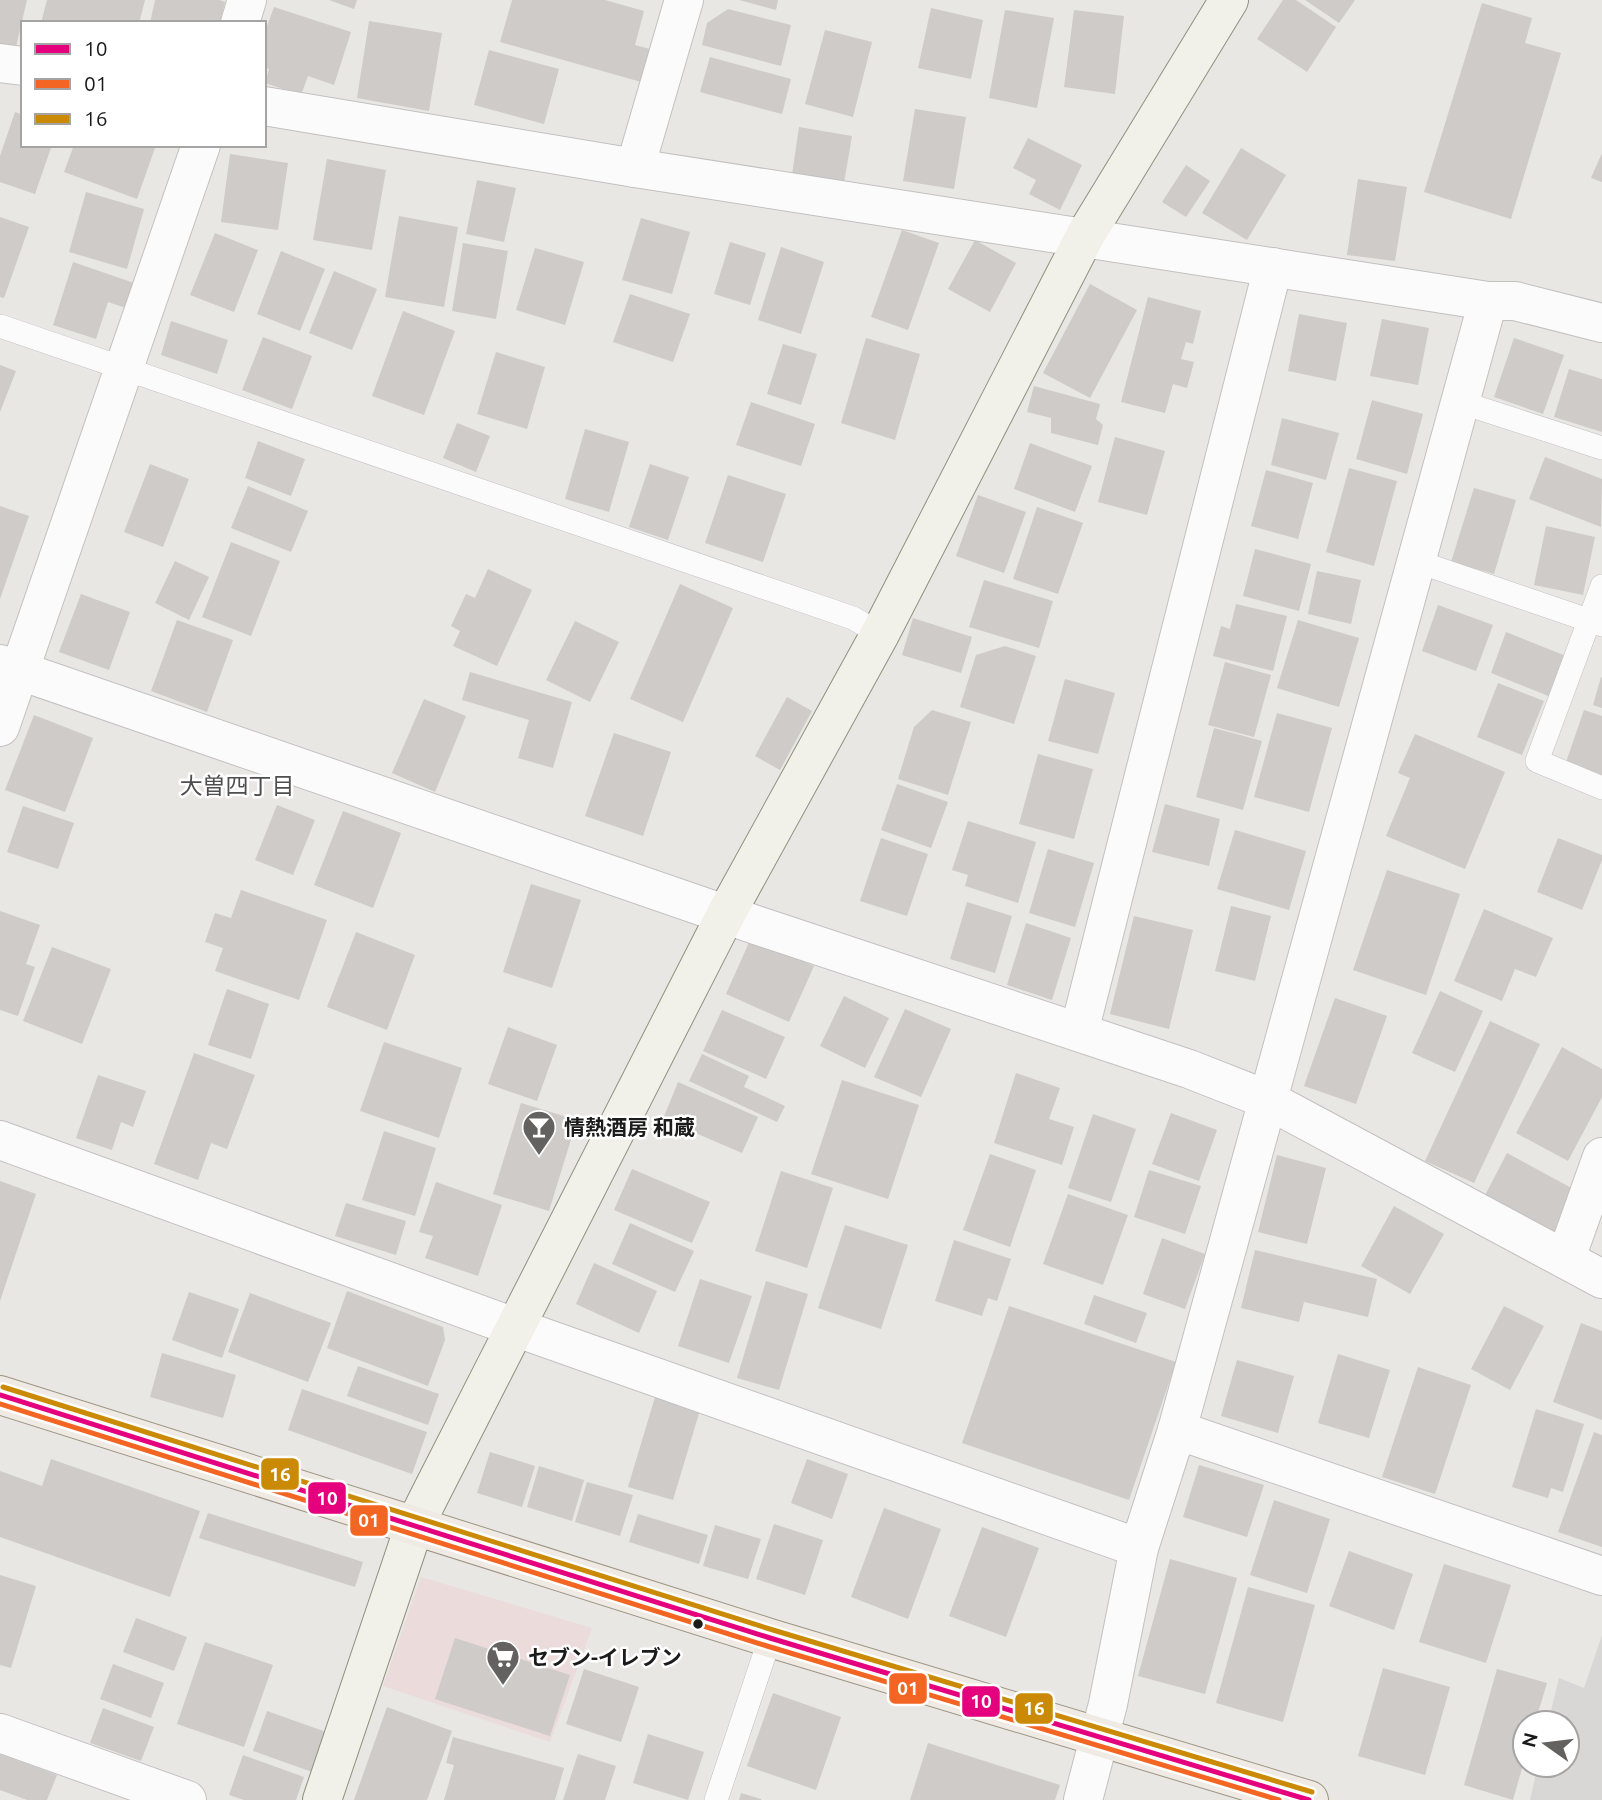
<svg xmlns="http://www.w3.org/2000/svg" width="1602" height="1800" font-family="Ubuntu,'Noto Sans JP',sans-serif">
  <rect width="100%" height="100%" fill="#e9e7e4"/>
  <polygon fill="#d8d7d5" points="1602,1635 1602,1800 1530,1800 1538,1765 1567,1765 1567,1723 1548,1723 1559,1678 1584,1688"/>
  <polygon fill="#ebdbda" points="421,1577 592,1628 550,1742 383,1686"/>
  <g fill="#cecbc8">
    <polygon points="0,0 27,0 16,47 0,44"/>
    <polygon points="47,0 145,0 139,23 41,23"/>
    <polygon points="155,0 219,0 225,2 220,23 150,23"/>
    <polygon points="329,0 357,0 354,9"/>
    <polygon points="512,0 605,0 644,11 635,45 650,49 641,82 500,42"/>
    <polygon points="739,0 778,0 776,10"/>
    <polygon points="1283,0 1296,0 1336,27 1307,72 1257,39"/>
    <polygon points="1305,0 1355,0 1339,23"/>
    <polygon points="1482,3 1532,18 1525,43 1561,53 1511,219 1424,192"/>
    <polygon points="274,7 351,32 334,85 308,76 301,95 265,83 269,69 264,67 264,35"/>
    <polygon points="931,8 983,20 971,79 918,68"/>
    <polygon points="728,9 791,25 781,66 702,45 707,23"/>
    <polygon points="1005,10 1054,18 1037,108 989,98"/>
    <polygon points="1074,10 1124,16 1115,94 1064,87"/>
    <polygon points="369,21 442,33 429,111 357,98"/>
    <polygon points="825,30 872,42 853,117 805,104"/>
    <polygon points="489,50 559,69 544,124 474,105"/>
    <polygon points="710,57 791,79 782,114 700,92"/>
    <polygon points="915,109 966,117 954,189 903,181"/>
    <polygon points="15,112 23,115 23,145 52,145 35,194 0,182 0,156"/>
    <polygon points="799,127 852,136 844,183 792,175"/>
    <polygon points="1028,138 1082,165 1060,210 1029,194 1036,180 1013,168"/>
    <polygon points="74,145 156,145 137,199 64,172"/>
    <polygon points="1241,148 1286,175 1247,240 1202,213"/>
    <polygon points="1602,153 1602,182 1591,178"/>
    <polygon points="230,154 288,163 278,230 221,222"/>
    <polygon points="327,159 386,170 372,250 313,240"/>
    <polygon points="1186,165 1210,181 1186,217 1162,202"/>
    <polygon points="1358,179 1407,187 1395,261 1347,255"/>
    <polygon points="477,180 516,188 504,242 466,234"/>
    <polygon points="86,192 144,209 127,269 69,252"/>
    <polygon points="399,216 458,227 444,307 385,297"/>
    <polygon points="0,217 29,227 4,298 0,297"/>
    <polygon points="641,218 690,232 672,294 622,280"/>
    <polygon points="902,230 939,243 908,330 871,317"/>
    <polygon points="215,233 258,250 234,312 190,295"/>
    <polygon points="975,240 1016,263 990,312 948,289"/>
    <polygon points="730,242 766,253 750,305 714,294"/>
    <polygon points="463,243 508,251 496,319 452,311"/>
    <polygon points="781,247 824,262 801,334 758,320"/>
    <polygon points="535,248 584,262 565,325 516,310"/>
    <polygon points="281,251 325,269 300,331 257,314"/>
    <polygon points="73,262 137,284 129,309 108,302 96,339 53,325"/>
    <polygon points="334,271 377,289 352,350 309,333"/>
    <polygon points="1090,284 1137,310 1090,398 1043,373"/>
    <polygon points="630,294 690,314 673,362 613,342"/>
    <polygon points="1148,297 1201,311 1193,344 1186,342 1181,359 1194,362 1187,388 1173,384 1165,413 1121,402"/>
    <polygon points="403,311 455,331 424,415 372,396"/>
    <polygon points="1299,314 1347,323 1336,381 1288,371"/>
    <polygon points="1382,319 1429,328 1418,385 1370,376"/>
    <polygon points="171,321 228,340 217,374 161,355"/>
    <polygon points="263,337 312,356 292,409 242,390"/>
    <polygon points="866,338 920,354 895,440 841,423"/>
    <polygon points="1514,338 1564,355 1543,414 1494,397"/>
    <polygon points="783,344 817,354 801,405 767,394"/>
    <polygon points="496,352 545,367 527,429 477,414"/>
    <polygon points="0,365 16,371 0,412"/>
    <polygon points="1569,369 1602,379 1602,432 1554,417"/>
    <polygon points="1034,386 1100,404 1096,419 1103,425 1098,445 1051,433 1051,418 1027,412"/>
    <polygon points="1372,400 1423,414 1407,474 1356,459"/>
    <polygon points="751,402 815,424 801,466 736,445"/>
    <polygon points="1282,418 1339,433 1326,480 1271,465"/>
    <polygon points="457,423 490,436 476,472 443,458"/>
    <polygon points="585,429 629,442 609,512 565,499"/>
    <polygon points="1115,437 1165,451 1147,515 1098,502"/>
    <polygon points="258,441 305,459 291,496 245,478"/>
    <polygon points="1030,443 1092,466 1075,512 1014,489"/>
    <polygon points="1545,457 1602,479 1601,527 1529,499"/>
    <polygon points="150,464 189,479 163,547 124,532"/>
    <polygon points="650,464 689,477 668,540 629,527"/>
    <polygon points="1349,468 1397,481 1374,566 1326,552"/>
    <polygon points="1266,470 1313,483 1298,539 1251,526"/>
    <polygon points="728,475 786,494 763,562 705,543"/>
    <polygon points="248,486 308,511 291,552 231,528"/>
    <polygon points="1474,488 1516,500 1494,574 1451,562"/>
    <polygon points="978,495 1026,512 1004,573 956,556"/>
    <polygon points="0,506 29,516 0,599"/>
    <polygon points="1037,507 1083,523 1058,594 1013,579"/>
    <polygon points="1546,526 1595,537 1583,595 1534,585"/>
    <polygon points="231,542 280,561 251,636 202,617"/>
    <polygon points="1255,549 1311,564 1299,611 1243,596"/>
    <polygon points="175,561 209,577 189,620 155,603"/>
    <polygon points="488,569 532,590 497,666 453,646 460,631 451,626 466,594 475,598"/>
    <polygon points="1317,571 1361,580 1351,624 1308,614"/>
    <polygon points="984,580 1053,601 1039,648 969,627"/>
    <polygon points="680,584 733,608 683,722 630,699"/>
    <polygon points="81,594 130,612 109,670 59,652"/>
    <polygon points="1236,604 1287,616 1273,671 1213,656 1221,626 1230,629"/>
    <polygon points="1438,605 1493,625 1476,671 1422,651"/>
    <polygon points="913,618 972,637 961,673 902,655"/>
    <polygon points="177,620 233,640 207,712 151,691"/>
    <polygon points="1298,620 1359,638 1339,707 1277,688"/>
    <polygon points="575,621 619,642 590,702 546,680"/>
    <polygon points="1506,632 1566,656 1551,697 1491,673"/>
    <polygon points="1005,646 1036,656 1014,724 960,707 976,655"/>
    <polygon points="1225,662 1271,675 1254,737 1208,725"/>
    <polygon points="470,672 572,702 553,768 518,758 529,720 462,700"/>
    <polygon points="1601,677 1602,678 1602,708 1593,705"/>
    <polygon points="1065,679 1115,693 1098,754 1048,741"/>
    <polygon points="1498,683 1544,701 1522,755 1477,737"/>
    <polygon points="787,697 812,711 780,770 755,756"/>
    <polygon points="424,699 466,716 435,792 392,773"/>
    <polygon points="932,710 971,722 948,795 898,779 914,727"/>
    <polygon points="1584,710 1602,716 1602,778 1565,765"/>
    <polygon points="1277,713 1332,728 1309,812 1254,797"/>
    <polygon points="34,715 93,738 65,812 5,790"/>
    <polygon points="1214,728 1262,741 1243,810 1196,797"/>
    <polygon points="614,733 671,752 643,836 585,816"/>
    <polygon points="1415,734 1505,772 1465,869 1386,836 1410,778 1398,773"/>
    <polygon points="1038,754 1093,769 1074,839 1019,824"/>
    <polygon points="897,784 948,802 931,848 881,830"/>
    <polygon points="1165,804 1220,819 1209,866 1152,852"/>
    <polygon points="277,805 315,820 293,875 255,860"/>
    <polygon points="23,806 74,823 58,869 7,852"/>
    <polygon points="343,811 401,833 373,908 314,885"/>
    <polygon points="968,821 1036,842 1018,903 965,886 968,875 952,870"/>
    <polygon points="1235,830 1306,851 1289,910 1217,889"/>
    <polygon points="881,838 928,854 907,916 860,901"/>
    <polygon points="1558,838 1602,855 1602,860 1582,910 1537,892"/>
    <polygon points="1048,849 1094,863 1075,927 1029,913"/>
    <polygon points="1387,870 1460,894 1426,995 1353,970"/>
    <polygon points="531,884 581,900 552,988 503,972"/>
    <polygon points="241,890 327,920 299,1000 215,971 223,948 205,942 215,913 231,918"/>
    <polygon points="967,902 1012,916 995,973 950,959"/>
    <polygon points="1231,906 1271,916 1255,981 1215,971"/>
    <polygon points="1484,909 1553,938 1536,977 1515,969 1502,1001 1454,981"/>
    <polygon points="0,911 40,925 26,964 35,967 18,1016 0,1010"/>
    <polygon points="1134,916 1193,930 1169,1029 1110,1014"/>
    <polygon points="1026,923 1071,938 1052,1000 1007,985"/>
    <polygon points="356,932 415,955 387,1030 327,1007"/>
    <polygon points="751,938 814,966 789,1022 726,994"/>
    <polygon points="52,947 111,969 82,1044 23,1021"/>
    <polygon points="227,989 269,1004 251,1059 208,1045"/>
    <polygon points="1440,991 1483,1011 1455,1072 1412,1053"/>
    <polygon points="844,996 889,1018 865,1068 820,1046"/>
    <polygon points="1335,998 1387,1016 1356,1104 1304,1086"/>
    <polygon points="905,1009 951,1029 921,1097 874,1077"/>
    <polygon points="722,1010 785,1037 766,1079 703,1051"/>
    <polygon points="1490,1021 1540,1044 1474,1183 1425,1161"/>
    <polygon points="508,1027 557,1045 537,1101 488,1084"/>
    <polygon points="384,1042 462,1068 439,1138 360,1111"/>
    <polygon points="1562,1047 1602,1069 1602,1097 1568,1161 1516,1133"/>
    <polygon points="194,1053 255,1075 227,1149 211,1143 198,1180 154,1164"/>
    <polygon points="702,1054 749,1076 744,1087 785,1106 777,1122 689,1081"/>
    <polygon points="1016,1073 1060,1088 1049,1119 1074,1127 1062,1165 994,1143"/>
    <polygon points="98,1075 146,1091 133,1127 121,1122 112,1150 76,1138"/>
    <polygon points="842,1080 919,1105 888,1199 811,1174"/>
    <polygon points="678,1082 758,1117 742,1153 663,1119"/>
    <polygon points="521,1103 577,1120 549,1211 493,1194"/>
    <polygon points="1171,1113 1217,1130 1199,1181 1152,1164"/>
    <polygon points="1093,1114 1136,1129 1111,1202 1068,1188"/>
    <polygon points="384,1131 436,1148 415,1216 362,1200"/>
    <polygon points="1507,1153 1577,1191 1553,1236 1483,1199"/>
    <polygon points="990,1154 1036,1170 1010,1247 963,1230"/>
    <polygon points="1277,1155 1326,1168 1307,1244 1258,1232"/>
    <polygon points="632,1169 710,1202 692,1243 614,1210"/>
    <polygon points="1149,1170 1201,1186 1185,1234 1134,1217"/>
    <polygon points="781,1171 833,1188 807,1268 755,1251"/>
    <polygon points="0,1181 36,1194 0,1301"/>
    <polygon points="436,1182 502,1205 478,1276 425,1258 433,1236 419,1232"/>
    <polygon points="1068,1194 1128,1215 1103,1285 1043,1264"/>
    <polygon points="346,1203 406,1221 396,1255 335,1236"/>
    <polygon points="1394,1206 1444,1234 1410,1294 1361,1266"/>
    <polygon points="630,1223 694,1251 675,1292 612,1264"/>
    <polygon points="845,1225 908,1245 881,1329 818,1308"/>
    <polygon points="1162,1238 1205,1254 1185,1309 1143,1294"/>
    <polygon points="954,1240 1011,1259 997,1301 988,1298 982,1316 935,1301"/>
    <polygon points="1255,1250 1377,1279 1368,1317 1304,1302 1299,1322 1241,1308"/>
    <polygon points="594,1263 657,1291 639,1333 576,1304"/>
    <polygon points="700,1279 752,1296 729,1363 678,1346"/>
    <polygon points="766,1281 808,1294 779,1390 737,1378"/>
    <polygon points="347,1291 443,1327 445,1340 428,1386 327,1348"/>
    <polygon points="189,1292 239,1309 222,1358 172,1340"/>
    <polygon points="250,1293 331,1323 308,1382 228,1352"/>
    <polygon points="1094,1295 1147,1313 1136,1343 1084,1324"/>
    <polygon points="1009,1306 1176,1362 1129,1500 962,1443"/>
    <polygon points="1504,1306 1544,1326 1510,1390 1471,1369"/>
    <polygon points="1581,1323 1602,1331 1602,1420 1553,1402"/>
    <polygon points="162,1353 236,1375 223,1418 150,1397"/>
    <polygon points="1338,1354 1390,1370 1369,1438 1318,1423"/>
    <polygon points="1237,1360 1294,1376 1278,1433 1221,1416"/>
    <polygon points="358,1366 439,1394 428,1425 347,1396"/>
    <polygon points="1418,1367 1471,1385 1435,1494 1382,1477"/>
    <polygon points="302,1389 427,1432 412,1474 288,1430"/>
    <polygon points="655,1397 700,1410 673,1500 628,1487"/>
    <polygon points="1536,1409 1584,1424 1563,1492 1551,1488 1548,1498 1512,1487"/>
    <polygon points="1594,1432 1602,1435 1602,1547 1558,1532"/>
    <polygon points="490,1452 535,1466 522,1507 477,1493"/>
    <polygon points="51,1459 200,1511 170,1597 0,1537 0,1471 42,1486"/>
    <polygon points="807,1459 848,1474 832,1519 791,1503"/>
    <polygon points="1199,1465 1264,1485 1247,1537 1183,1517"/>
    <polygon points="539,1466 584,1480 572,1521 527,1507"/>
    <polygon points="587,1482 633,1495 620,1536 575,1522"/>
    <polygon points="1274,1500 1330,1519 1307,1593 1250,1575"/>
    <polygon points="884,1508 941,1529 908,1619 851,1597"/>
    <polygon points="208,1513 363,1562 355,1587 199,1538"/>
    <polygon points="638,1514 708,1535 699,1564 629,1542"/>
    <polygon points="774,1524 823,1540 805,1595 756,1579"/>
    <polygon points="715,1525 761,1539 748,1579 703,1566"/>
    <polygon points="982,1527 1039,1548 1006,1637 949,1616"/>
    <polygon points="1349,1551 1413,1574 1394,1630 1329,1606"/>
    <polygon points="1170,1559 1237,1578 1205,1694 1138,1676"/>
    <polygon points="1444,1564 1511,1585 1486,1663 1419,1642"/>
    <polygon points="0,1575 36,1586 11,1668 0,1665"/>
    <polygon points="1248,1587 1315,1605 1283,1722 1216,1703"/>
    <polygon points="136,1618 187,1637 174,1671 123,1652"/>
    <polygon points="455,1638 570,1675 550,1736 435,1699"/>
    <polygon points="205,1642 273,1665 244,1747 177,1724"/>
    <polygon points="113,1664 164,1683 151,1718 100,1699"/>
    <polygon points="1383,1668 1450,1687 1425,1775 1358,1756"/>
    <polygon points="584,1669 639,1687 621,1742 566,1724"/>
    <polygon points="1497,1669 1547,1683 1535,1723 1525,1723 1525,1758 1513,1800 1464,1785"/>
    <polygon points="773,1693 841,1717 816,1790 747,1766"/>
    <polygon points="387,1707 452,1731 427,1800 354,1800"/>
    <polygon points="103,1708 154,1727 141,1761 90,1743"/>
    <polygon points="267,1711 329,1733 315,1773 253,1751"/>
    <polygon points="648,1734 704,1752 688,1800 633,1783"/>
    <polygon points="453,1737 564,1768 555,1800 444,1800 454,1765 446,1763"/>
    <polygon points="928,1743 1060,1785 1055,1800 910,1800"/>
    <polygon points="0,1754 57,1775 47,1800 27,1800 0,1790"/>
    <polygon points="578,1754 616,1766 605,1800 563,1800"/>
    <polygon points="243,1755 304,1777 296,1800 244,1800 229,1795"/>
    <polygon points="741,1793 761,1799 761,1800 739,1800"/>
  </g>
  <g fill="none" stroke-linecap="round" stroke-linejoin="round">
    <defs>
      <g id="lane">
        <polyline points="0,326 853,618 880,634"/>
        <polyline points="1460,402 1602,448"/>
        <polyline points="1416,561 1602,625"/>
        <polyline points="1602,586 1537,761 1602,788"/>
        <polyline points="716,1800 770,1638"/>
      </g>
      <g id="street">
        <polyline points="240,23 247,0"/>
        <polyline points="0,63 23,66"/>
        <polyline points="264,106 635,168 1488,301 1515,301 1602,323"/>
        <polyline points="635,168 684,0"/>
        <polyline points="0,664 756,925 1189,1069 1268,1100 1602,1279"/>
        <polyline points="0,727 201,145"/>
        <polyline points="1079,1032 1273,267"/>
        <polyline points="0,1140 517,1328 1139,1548"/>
        <polyline points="1566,1258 1602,1157"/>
        <polyline points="1177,1430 1602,1576"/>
        <polyline points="0,1733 187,1800"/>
        <polyline points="1083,1800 1108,1704 1139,1548 1177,1430 1488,301"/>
      </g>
      <polyline id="secondary" points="322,1800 414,1527 430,1495 726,914 880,634 1085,236 1229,0"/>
      <polyline id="primary" points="0,1395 770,1638 1309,1800"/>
    </defs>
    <use href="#lane" stroke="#c2c1c0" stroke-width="24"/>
    <use href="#street" stroke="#c2c1c0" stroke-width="40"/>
    <use href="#secondary" stroke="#8f917e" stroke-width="40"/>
    <use href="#primary" stroke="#9d9483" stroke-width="40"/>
    <use href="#lane" stroke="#fcfbfb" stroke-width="23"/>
    <use href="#street" stroke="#fcfbfb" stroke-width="38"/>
    <use href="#secondary" stroke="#f1f0e9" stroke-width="38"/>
    <use href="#primary" stroke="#efeae3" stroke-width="38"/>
    <defs>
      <polyline id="bus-1" points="0,1395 770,1638 1309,1800"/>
      <polyline id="bus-2" points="0,1404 767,1646 1279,1800"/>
      <polyline id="bus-3" points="3,1387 773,1630 1312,1792"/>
    </defs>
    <use href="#bus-1" stroke="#fff" stroke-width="10"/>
    <use href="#bus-2" stroke="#fff" stroke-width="10"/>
    <use href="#bus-3" stroke="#fff" stroke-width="10"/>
    <use href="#bus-1" stroke="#e5007d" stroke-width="5"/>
    <use href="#bus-2" stroke="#f26522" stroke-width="5"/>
    <use href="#bus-3" stroke="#cb8a05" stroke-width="5"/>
  </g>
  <defs>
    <symbol id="bar-pin" viewBox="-11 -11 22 30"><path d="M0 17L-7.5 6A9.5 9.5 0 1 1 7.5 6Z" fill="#636261" stroke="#fff"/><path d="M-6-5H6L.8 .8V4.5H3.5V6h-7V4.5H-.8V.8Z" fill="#fff"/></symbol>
    <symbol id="supermarket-pin" viewBox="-11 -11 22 30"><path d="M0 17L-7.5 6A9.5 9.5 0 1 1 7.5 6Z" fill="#636261" stroke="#fff"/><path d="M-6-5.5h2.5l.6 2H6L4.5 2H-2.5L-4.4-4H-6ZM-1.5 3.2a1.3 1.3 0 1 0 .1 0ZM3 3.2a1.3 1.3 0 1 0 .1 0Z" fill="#fff"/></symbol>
  </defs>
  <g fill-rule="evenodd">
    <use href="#bar-pin" x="520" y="1108" width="38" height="52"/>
    <use href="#supermarket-pin" x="484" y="1638" width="38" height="52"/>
  </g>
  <circle fill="#1b1b1b" stroke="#fff" stroke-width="2.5" cx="698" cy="1624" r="6"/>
  <g text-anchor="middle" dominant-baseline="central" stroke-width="5" stroke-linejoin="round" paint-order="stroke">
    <g font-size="21" font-weight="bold" fill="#1b1b1b" stroke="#fff" text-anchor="start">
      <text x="564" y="1127">情熱酒房 和蔵</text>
      <text x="528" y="1657">セブン-イレブン</text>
    </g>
    <g font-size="23" fill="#4e4e4e" stroke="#fff">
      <text x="237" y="785">大曽四丁目</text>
    </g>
  </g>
  <g stroke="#fff" stroke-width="2.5">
    <rect x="260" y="1457" width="40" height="34" rx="7" fill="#cb8a05"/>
    <rect x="307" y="1481" width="40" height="34" rx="7" fill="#e5007d"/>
    <rect x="349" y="1504" width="40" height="33" rx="7" fill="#f26522"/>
    <rect x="888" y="1672" width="40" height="33" rx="7" fill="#f26522"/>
    <rect x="961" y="1685" width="40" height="33" rx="7" fill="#e5007d"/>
    <rect x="1014" y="1692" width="40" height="33" rx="7" fill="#cb8a05"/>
  </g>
  <g font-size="19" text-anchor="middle" font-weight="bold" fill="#fff">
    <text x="280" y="1481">16</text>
    <text x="327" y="1505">10</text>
    <text x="369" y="1527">01</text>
    <text x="908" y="1695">01</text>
    <text x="981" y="1708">10</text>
    <text x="1034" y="1715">16</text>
  </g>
  <rect x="21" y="21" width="245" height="126" fill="#ffffff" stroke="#a4a4a4" stroke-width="2"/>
  <rect x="35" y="44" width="35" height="10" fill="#e5007d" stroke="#a4a4a4" stroke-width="2"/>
  <text x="84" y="56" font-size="21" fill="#1b1b1b">10</text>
  <rect x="35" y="79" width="35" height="10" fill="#f26522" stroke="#a4a4a4" stroke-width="2"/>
  <text x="84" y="91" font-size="21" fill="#1b1b1b">01</text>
  <rect x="35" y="114" width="35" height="10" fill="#cb8a05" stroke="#a4a4a4" stroke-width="2"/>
  <text x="84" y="126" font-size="21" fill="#1b1b1b">16</text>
  <g transform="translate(1546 1744) rotate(284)"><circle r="33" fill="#ffffff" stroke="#a4a4a4" stroke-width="2"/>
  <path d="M0-5L12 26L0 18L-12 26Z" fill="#636261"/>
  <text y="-10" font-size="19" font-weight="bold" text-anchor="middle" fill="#1b1b1b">N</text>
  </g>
</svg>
